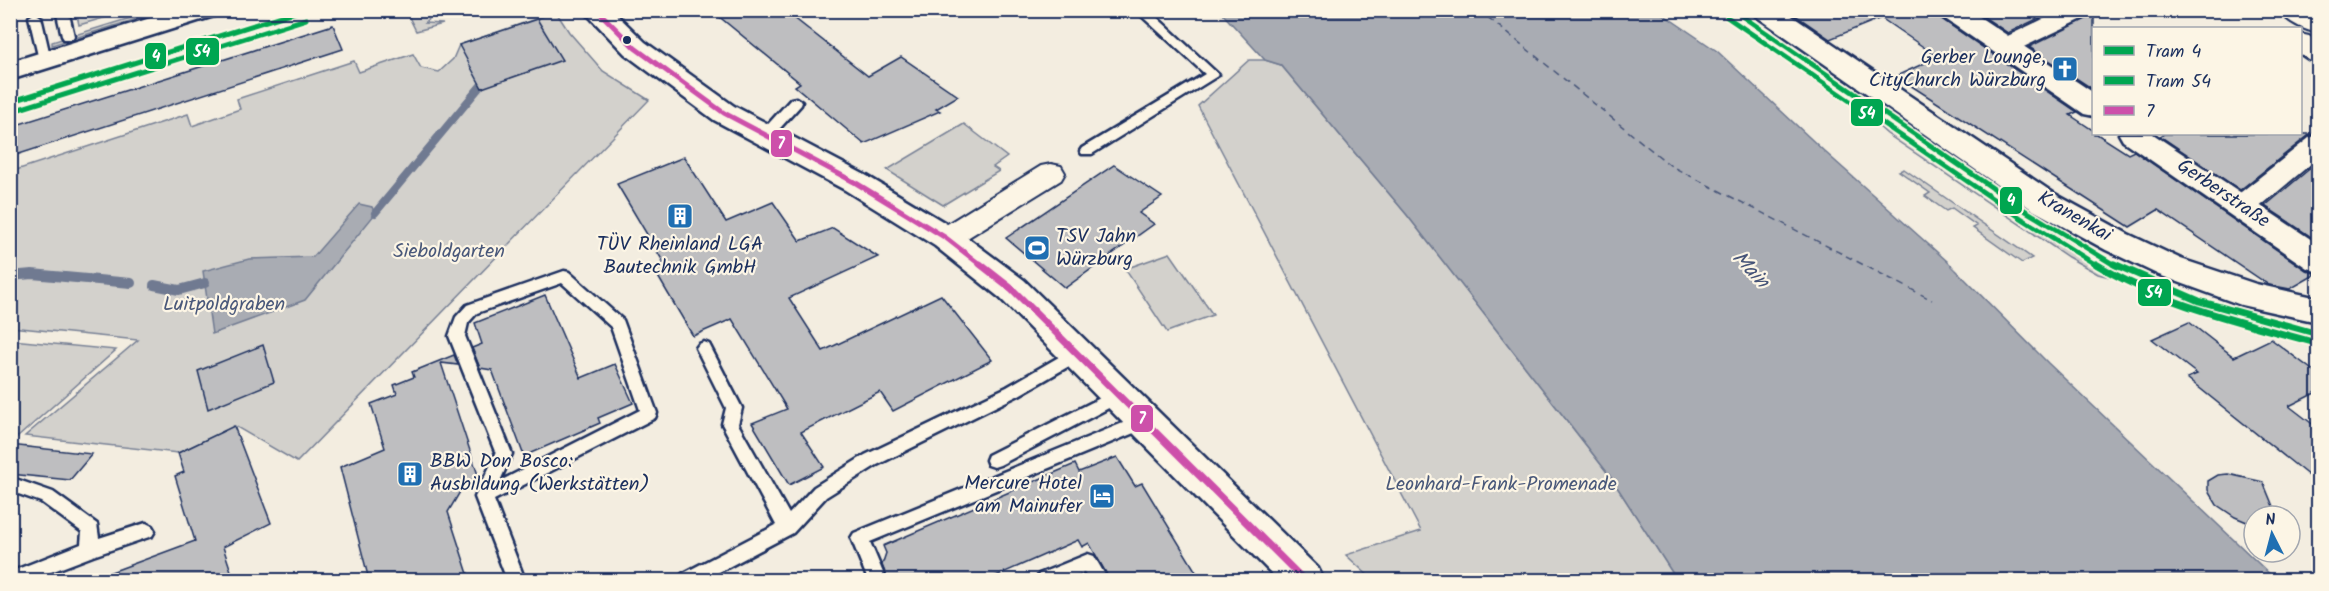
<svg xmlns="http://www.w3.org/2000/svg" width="2329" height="591" font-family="Kalam,sans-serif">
  <rect width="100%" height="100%" fill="#f3ede0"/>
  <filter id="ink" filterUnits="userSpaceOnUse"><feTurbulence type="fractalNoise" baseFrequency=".0167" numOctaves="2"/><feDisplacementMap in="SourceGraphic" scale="12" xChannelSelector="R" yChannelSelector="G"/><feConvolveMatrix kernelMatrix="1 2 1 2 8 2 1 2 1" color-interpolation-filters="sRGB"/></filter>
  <g filter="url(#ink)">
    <g fill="#d3d1cc" stroke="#778095" stroke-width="1.5">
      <polygon points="76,10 128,10 128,11 79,25"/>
      <polygon points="153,11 163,11 52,45 52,42"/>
      <polygon points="406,11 436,11 425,23 443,24 416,31"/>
      <polygon points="556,12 569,32 603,71 649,100 297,462 235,426 178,453 25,436 138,340 11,327 10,172 188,114 192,126 240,109 237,99 354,61 359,72 413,54 421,68 439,72 453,59 459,45"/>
      <polygon points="1249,60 1265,60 1281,65 1407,215 1610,476 1677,580 1373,580 1346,555 1421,531 1198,106"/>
      <polygon points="1873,116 2116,274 2129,282 2098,274 2068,257 1887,134 1869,118"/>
      <polygon points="964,124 1007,157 993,167 999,171 943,205 887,170"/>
      <polygon points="1904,169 2032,258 2022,263 1973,228 1977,226 1952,208 1946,211 1925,196 1930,193 1899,171"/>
      <polygon points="1170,253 1213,315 1167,332 1125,269"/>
      <polygon points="12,340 116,350 18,437 11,436"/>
    </g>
    <g fill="#a9acb3" stroke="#707a91" stroke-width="1.5">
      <polygon points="1220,11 1658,11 1717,51 1825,152 1947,261 2048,363 2276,580 1677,580 1610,476 1407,215 1281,65 1265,60"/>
      <polygon points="359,204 372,207 375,214 305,300 212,334 203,271 249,259 313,257"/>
    </g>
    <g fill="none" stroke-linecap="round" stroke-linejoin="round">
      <polyline stroke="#707a91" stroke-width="8" points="375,213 488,77"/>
      <g stroke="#707a91" stroke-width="10">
        <polyline points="10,276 32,274 131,283"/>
        <polyline points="154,285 179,290 205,283"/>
      </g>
      <polyline stroke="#465478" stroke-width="1.5" stroke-dasharray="7 5" stroke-linecap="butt" points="1479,10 1671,166 1932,300"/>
    </g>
    <g fill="#bebec0" stroke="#1b2f5e" stroke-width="1.5">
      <polygon points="711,10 784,10 868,76 901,57 958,96 936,109 940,111 864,144 795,86 800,83"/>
      <polygon points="1788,10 1935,10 1940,18 2077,112 2070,115 2094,131 2094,134 2097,134 2128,154 2134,151 2306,270 2316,274 2290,289 2269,285 2158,210 2130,227 1896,76 1938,57 1881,18 1830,39"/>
      <polygon points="1974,10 2056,10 2008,33"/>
      <polygon points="2094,15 2094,90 2029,47"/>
      <polygon points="537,19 562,60 482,88 459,45"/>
      <polygon points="333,25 343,49 10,157 10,127"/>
      <polygon points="2164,134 2315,134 2308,136 2240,190 2160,136"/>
      <polygon points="684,157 726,222 773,202 800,241 833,228 878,257 789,298 823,351 941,295 992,360 893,411 880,392 801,432 824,467 789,485 752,423 787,409 732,319 693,336 653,268 664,263 617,184"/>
      <polygon points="2319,161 2319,242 2265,206"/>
      <polygon points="1114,165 1162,197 1139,213 1154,224 1065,288 1006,238"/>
      <polygon points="545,295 581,378 615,364 633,403 598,418 600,423 524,456 492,370 480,368 472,348 482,344 475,323"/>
      <polygon points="2189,322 2234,357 2271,339 2319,375 2319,391 2289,406 2319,429 2319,484 2187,378 2197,374 2152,339"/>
      <polygon points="263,345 274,382 208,409 198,371"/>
      <polygon points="454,355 458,365 441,363 480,481 461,490 448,512 470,580 369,580 340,467 385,448 371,404 397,394 394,385 414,377 412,372"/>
      <polygon points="234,426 271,523 223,547 234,580 96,580 95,578 195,541 175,476 184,472 178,453"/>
      <polygon points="10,445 92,454 70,480 10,474"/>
      <polygon points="1117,457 1135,486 1142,483 1201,580 1110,580 1089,543 1082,547 1078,540 987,580 888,580 882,565 886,553 883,546 1075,464 1079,472"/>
      <polygon points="2228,474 2263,482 2277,516 2254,516 2254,525 2235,517 2217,505 2208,490 2208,481 2218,475"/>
    </g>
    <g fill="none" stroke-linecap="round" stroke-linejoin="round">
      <defs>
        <g id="lane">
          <polygon points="56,10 68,10 74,36 72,39 64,39 62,36"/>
          <polygon points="1135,10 1149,10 1219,75 1092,154 1082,154 1080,151 1082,148 1205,74"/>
          <polygon points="35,13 41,17 51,60 45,64 39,60 29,17"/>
          <polygon points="796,98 802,102 801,105 771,138 761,138 759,135 761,132 791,99"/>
          <path d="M 564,271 L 569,272 L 623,320 L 657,413 L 655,418 L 494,500 L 525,580 L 507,580 L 475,497 L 496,454 L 449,336 L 456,317 L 467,305 ZM 562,283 L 611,327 L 640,410 L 500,481 L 512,454 L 465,336 L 468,323 L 477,313 Z"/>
          <polygon points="704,342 709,344 742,408 738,424 789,514 814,487 865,455 1007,387 1071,350 1083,350 1085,354 1083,358 1019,395 877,465 826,497 793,533 704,580 679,580 682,574 776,525 722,424 726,408 696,348 699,344"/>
          <polygon points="1118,389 1124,390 1126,395 1124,400 1000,465 994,467 988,465 986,460 988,455"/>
          <polygon points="1145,414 1151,416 1153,421 1151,426 870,542 886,580 868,580 851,538 854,533"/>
          <polygon points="10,477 53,492 97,524 99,538 146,523 152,526 155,531 152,536 93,556 30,580 10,580 10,572 81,544 82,532 41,502 10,491"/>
          <polygon points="1088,554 1094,556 1108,580 1090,580 1084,572 1064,580 1036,580 1039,574"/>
        </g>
        <g id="street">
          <polygon points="2062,10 2095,10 2091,15 2013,52 2004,55 1995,52 1992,47 1995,42"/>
          <path d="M 2278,10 L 2308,10 L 2318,16 L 2318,32 C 2306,32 2286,21 2278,10 Z"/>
          <polygon points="2300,34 2309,36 2318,43 2318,63 2309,60 2300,54"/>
          <polygon points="2318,135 2318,158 2251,214 2241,217 2231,214 2227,207 2231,200 2309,138"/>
          <polygon points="1051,164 1061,166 1065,173 1061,180 956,245 946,248 936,245 932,238 936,231 1041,166"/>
        </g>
        <g id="secondary">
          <polygon points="176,10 218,10 214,16 10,80 10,62"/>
          <polygon points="583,10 612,10 645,42 734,106 867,176 957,230 1024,280 1318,568 1324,580 1278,580 1000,298 935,246 845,190 714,120 625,54"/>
          <polygon points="1752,10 1783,10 2055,194 2128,234 2181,259 2256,284 2318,298 2318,322 2241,305 2159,275 2106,250 2033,210 1756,16"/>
          <polygon points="1937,10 1969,10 2094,93 2094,116 2084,114 1941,16"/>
          <polygon points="2119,134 2153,134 2318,244 2318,272 2307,268 2123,141"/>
        </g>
      </defs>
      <use href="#lane" stroke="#1b2f5e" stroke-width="5"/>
      <use href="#street" stroke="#1b2f5e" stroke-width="4"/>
      <use href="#secondary" stroke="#1b2f5e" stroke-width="5"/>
      <use href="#lane" fill="#fcf5e5" fill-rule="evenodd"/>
      <use href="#street" fill="#fcf5e5" fill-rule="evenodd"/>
      <use href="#secondary" fill="#fcf5e5" fill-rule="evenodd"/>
      <defs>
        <polyline id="bus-1-far1" points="597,10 635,48 724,113 856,183 946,238 982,266"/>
        <polyline id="bus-1" points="980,264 1012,289 1304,580"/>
      </defs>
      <use href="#bus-1-far1" stroke="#fcf5e5" stroke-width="9"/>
      <use href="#bus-1" stroke="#fcf5e5" stroke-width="11"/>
      <use href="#bus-1-far1" stroke="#cd50aa" stroke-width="5"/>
      <use href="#bus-1" stroke="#cd50aa" stroke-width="7"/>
      <defs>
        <g id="tram-1-far1">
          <polyline points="1733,10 2026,211 2116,266"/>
          <polyline points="10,102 301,10"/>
        </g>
        <polyline id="tram-1" points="2114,264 2199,301 2318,334"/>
        <g id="tram-2-far1">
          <polyline points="1727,17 2021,218 2098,266"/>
          <polyline points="13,111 306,19"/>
        </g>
        <path id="tram-2" d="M 2096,264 C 2163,305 2241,322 2316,343"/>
      </defs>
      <use href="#tram-1-far1" stroke="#fcf5e5" stroke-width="9"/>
      <use href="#tram-1" stroke="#fcf5e5" stroke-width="11"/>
      <use href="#tram-2-far1" stroke="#fcf5e5" stroke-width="9"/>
      <use href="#tram-2" stroke="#fcf5e5" stroke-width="11"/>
      <use href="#tram-1-far1" stroke="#00a650" stroke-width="5"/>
      <use href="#tram-1" stroke="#00a650" stroke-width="7"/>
      <use href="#tram-2-far1" stroke="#00a651" stroke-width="5"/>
      <use href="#tram-2" stroke="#00a651" stroke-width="7"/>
    </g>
  </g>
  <defs>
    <symbol id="church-square" viewBox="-11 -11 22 22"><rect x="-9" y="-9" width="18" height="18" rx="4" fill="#1f6fb2" stroke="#fcf5e5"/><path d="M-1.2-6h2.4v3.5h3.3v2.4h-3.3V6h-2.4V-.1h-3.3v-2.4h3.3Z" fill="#fff"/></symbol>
    <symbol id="building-square" viewBox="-11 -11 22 22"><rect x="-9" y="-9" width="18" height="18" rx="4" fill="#1f6fb2" stroke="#fcf5e5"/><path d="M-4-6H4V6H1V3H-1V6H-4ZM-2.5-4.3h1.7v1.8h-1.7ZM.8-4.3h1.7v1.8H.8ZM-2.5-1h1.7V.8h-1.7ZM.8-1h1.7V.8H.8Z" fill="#fff"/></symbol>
    <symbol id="stadium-square" viewBox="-11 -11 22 22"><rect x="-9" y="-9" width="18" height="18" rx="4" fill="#1f6fb2" stroke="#fcf5e5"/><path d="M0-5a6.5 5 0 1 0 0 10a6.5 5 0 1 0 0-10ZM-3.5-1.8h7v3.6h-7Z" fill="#fff"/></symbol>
    <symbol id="hotel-square" viewBox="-11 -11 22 22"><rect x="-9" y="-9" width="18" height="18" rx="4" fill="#1f6fb2" stroke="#fcf5e5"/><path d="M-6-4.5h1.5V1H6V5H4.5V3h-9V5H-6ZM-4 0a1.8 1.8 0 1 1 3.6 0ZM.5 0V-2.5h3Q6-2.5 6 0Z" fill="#fff"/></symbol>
  </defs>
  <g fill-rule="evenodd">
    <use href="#church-square" x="2050" y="54" width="30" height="30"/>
    <use href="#building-square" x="665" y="201" width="30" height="30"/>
    <use href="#stadium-square" x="1022" y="233" width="30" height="30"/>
    <use href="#building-square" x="395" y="459" width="30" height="30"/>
    <use href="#hotel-square" x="1087" y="481" width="30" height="30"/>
  </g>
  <circle fill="#1b2f5e" stroke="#fcf5e5" stroke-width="2" cx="627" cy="40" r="5"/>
  <g text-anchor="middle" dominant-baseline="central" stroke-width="4.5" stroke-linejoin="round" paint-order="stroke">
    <g font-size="20" fill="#1b2f5e" stroke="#fcf5e5" text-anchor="end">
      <text x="2046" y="58">Gerber Lounge,<tspan x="2046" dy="23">CityChurch Würzburg</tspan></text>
      <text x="1056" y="237" text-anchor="start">TSV Jahn<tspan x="1056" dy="23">Würzburg</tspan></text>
      <text x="680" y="245" text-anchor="middle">TÜV Rheinland LGA<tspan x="680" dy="23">Bautechnik GmbH</tspan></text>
      <text x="430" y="462" text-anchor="start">BBW Don Bosco:<tspan x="430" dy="23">Ausbildung (Werkstätten)</tspan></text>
      <text x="1082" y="484">Mercure Hotel<tspan x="1082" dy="23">am Mainufer</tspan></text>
    </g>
    <g font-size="20" fill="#1b2f5e" stroke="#fcf5e5">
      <text transform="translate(2223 194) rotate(34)">Gerberstraße</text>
      <text transform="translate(2074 217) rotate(30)">Kranenkai</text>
    </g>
    <g font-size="20" fill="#49587a" stroke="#fcf5e5">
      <text x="449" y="252">Sieboldgarten</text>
      <text x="224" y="305">Luitpoldgraben</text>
      <text x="1501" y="485">Leonhard-Frank-Promenade</text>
    </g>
    <g font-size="21" font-style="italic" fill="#465478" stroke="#fcf5e5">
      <text transform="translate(1750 270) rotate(46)">Main</text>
    </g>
  </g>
  <g stroke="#fcf5e5" stroke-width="2">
    <rect x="185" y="37" width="35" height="29" rx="6" fill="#00a651"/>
    <rect x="144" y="42" width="23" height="28" rx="6" fill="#00a650"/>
    <rect x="1850" y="98" width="34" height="29" rx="6" fill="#00a651"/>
    <rect x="770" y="129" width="23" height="29" rx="6" fill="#cd50aa"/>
    <rect x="1999" y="186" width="24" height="29" rx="6" fill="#00a650"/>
    <rect x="2137" y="278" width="35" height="29" rx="6" fill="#00a651"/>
    <rect x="1130" y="404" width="24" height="29" rx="6" fill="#cd50aa"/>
  </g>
  <g font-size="16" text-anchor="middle" font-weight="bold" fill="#fff">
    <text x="202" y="57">54</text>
    <text x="156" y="62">4</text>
    <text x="1867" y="119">54</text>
    <text x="781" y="149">7</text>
    <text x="2011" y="206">4</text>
    <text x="2154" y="298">54</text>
    <text x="1142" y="424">7</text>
  </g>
  <rect width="2329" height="591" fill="none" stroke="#fcf5e5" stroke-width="36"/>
  <rect x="18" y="18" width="2293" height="555" fill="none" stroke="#1b2f5e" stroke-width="2" filter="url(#ink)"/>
  <rect x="2092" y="27" width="210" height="108" fill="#fcf5e5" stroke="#a2a6af" stroke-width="1.5"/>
  <rect x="2104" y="46" width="30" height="9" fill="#00a650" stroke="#a2a6af" stroke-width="1.5"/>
  <text x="2146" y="57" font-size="18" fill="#1b2f5e">Tram 4</text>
  <rect x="2104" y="76" width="30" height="9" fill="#00a651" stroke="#a2a6af" stroke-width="1.5"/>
  <text x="2146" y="87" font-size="18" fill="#1b2f5e">Tram 54</text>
  <rect x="2104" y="106" width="30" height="9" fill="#cd50aa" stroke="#a2a6af" stroke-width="1.5"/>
  <text x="2146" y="117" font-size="18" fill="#1b2f5e">7</text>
  <g transform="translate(2272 534) rotate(354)"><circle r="28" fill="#fcf5e5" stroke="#a2a6af" stroke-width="1.5"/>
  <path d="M0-4.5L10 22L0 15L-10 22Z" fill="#1f6fb2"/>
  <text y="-9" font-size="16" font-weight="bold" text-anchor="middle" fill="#1b2f5e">N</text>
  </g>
</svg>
